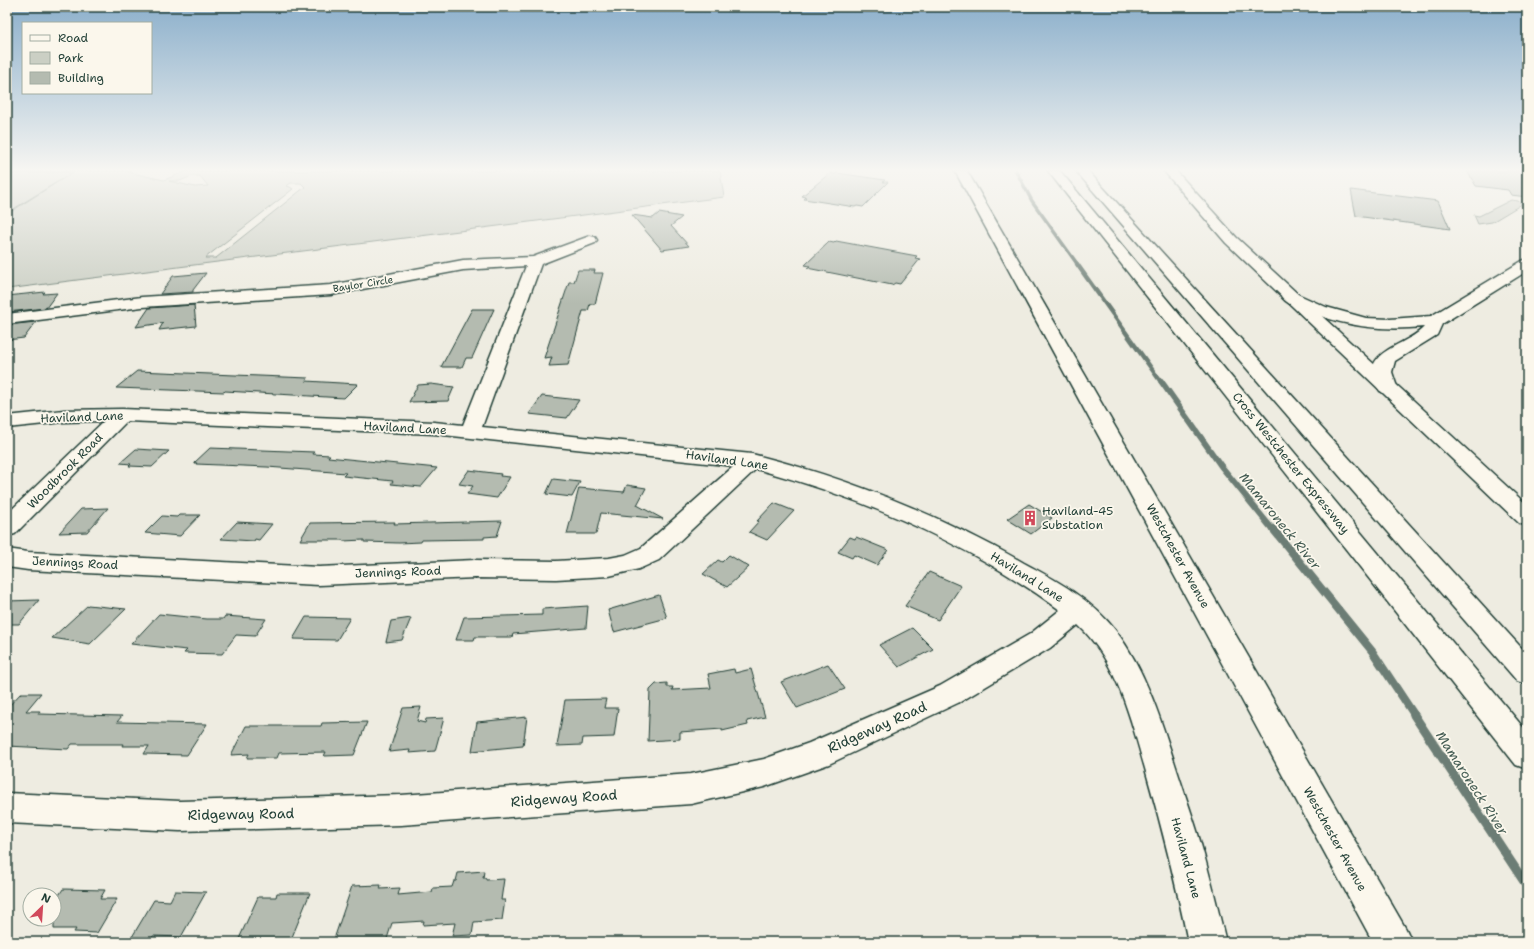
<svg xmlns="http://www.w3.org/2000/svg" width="1534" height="949" font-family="'Shantell Sans',sans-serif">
  <rect width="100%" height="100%" fill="#eeece1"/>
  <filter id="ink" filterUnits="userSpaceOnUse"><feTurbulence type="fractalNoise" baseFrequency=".025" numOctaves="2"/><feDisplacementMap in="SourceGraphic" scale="8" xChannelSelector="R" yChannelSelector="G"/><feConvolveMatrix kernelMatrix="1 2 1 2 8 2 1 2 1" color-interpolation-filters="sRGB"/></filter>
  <g filter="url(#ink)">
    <g fill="#cbcfc4" stroke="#75867c" fill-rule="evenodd">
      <path d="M 7,171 L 130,171 L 128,172 L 164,180 L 187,171 L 720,171 L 724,197 L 7,289 L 7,214 L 75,171 L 7,173 ZM 192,176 L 200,176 L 208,186 L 195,187 L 169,181 L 180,181 ZM 291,183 L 301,183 L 305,187 L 216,258 L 205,258 L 293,189 L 290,187 L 286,186 Z"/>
      <polygon points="73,172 7,213 7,174"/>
      <polygon points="1511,200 1518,201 1522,204 1492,222 1478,224 1474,215 1479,216"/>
    </g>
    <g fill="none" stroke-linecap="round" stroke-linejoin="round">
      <polyline stroke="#6c7d74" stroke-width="3.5" points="1016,171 1032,201 1078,265"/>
      <polyline stroke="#6c7d74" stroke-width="4.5" points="1077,264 1161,382"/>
      <polyline stroke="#6c7d74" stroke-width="6" points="1161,381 1221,466 1273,530"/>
      <polyline stroke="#6c7d74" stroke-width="8" points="1273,529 1372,651 1415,716"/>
      <polyline stroke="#6c7d74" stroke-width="9" points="1414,715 1527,886"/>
    </g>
    <g fill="#b4bbb0" stroke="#1f3d34">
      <polygon points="1467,171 1527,171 1527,197 1511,195 1508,190 1476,186"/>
      <polygon points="830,173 835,174 837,173 885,180 883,182 888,182 863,207 857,206 855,207 804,199 806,197 802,196"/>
      <polygon points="1351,190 1438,201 1450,229 1356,216"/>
      <polygon points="659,213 682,217 671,226 689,246 662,250 632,215 653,218"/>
      <polygon points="836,241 917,256 915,258 920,259 900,284 895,283 892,285 807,268 810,266 805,265 829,242 834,243"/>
      <polygon points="578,270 595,270 594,273 603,273 595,304 590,304 588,311 583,311 568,365 549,366 552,357 544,358 569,282 574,282"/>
      <polygon points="206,273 193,290 193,292 160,294 173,276"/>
      <polygon points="45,292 43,294 57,293 46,308 7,312 7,296"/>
      <polygon points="194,305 196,326 159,330 163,323 136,327 149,308"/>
      <polygon points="472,309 494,309 472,358 466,358 462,367 441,367"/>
      <polygon points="36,322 24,338 7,340 7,325"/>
      <polygon points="137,371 308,378 306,381 358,384 344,398 225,391 224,392 116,388"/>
      <polygon points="431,384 454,387 448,401 409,402 418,385"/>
      <polygon points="542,396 579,400 567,418 529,414"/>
      <polygon points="210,448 314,452 313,454 330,455 328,457 437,468 421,487 391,484 393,481 343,476 346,473 267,467 196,464 197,463 194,463"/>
      <polygon points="136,449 169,451 152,467 129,466 131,464 120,463"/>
      <polygon points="469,470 501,474 500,476 510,477 497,498 467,494 473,486 459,484"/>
      <polygon points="553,479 580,482 572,497 546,494"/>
      <polygon points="627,485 646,488 637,505 663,519 601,513 596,534 567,534 579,488 624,492"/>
      <polygon points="774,503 794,511 767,540 749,532 759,521 757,521"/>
      <polygon points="1029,504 1052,518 1031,534 1007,519"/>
      <polygon points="108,508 87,532 59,533 81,509"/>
      <polygon points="179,515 200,515 180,536 145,533 162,516 177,517"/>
      <polygon points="502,521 497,536 484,537 484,539 422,540 421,542 399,543 364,542 364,540 343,541 343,540 300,540 310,523 395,522 394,524"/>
      <polygon points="237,522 272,524 259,540 255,539 254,541 221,539"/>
      <polygon points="850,537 855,539 856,537 888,550 877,565 854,555 852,558 838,552"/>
      <polygon points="729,555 749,567 727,587 703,574 718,560 722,562"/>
      <polygon points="929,572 961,586 938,620 905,606"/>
      <polygon points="659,595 667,618 614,632 608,610"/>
      <polygon points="39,600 19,624 7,624 7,601"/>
      <polygon points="88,605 126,609 90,644 52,638"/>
      <polygon points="588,606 586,628 513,634 512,637 475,637 474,640 456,640 464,617 542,615 542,609"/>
      <polygon points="159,614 207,619 223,619 225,616 266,619 255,636 236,635 222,654 184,653 187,650 131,644"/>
      <polygon points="306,617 350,618 337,640 293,639"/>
      <polygon points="411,618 402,640 386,642 391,621"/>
      <polygon points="912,628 933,649 899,667 879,645"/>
      <polygon points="828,664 845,689 797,708 781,682"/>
      <polygon points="734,669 735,673 751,669 765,717 747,721 748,725 722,731 722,729 680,732 680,739 648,741 650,690 656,684 667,683 667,687 673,687 672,690 711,688 708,674"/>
      <polygon points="21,693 41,693 26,711 40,711 38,714 122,716 117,722 207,724 187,755 144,754 149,746 122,746 123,744 72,744 68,749 7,746 7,708"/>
      <polygon points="606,699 604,708 618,708 614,737 583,738 582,745 557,746 565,700"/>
      <polygon points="421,707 417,721 425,723 426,719 444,718 435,751 409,753 410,750 389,752 403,708"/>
      <polygon points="527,717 523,746 472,751 477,722"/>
      <polygon points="367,722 354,755 324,756 326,752 279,753 277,758 247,758 249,754 231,755 246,726 321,726 322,723"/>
      <polygon points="484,871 483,878 486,878 486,880 504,879 501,900 505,900 502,920 474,922 472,935 452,936 455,923 423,925 424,921 392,923 386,942 333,942 352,886 381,885 380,889 400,888 398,895 432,892 433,888 452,887 454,881 456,881 458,873"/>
      <polygon points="63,889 105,890 100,899 117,899 97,933 74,932 76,929 54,929 54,903"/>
      <polygon points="175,891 206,892 181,937 153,936 150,942 129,942 154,900 170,901"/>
      <polygon points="277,893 310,893 290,942 238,941 258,897 276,897"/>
    </g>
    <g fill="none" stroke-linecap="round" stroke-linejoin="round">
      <defs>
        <g id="minor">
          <path d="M 590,236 L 595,237 L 597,240 L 595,243 L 541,264 L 482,427 L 752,454 C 848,478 938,514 1024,563 C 1058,581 1092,600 1116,631 C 1146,671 1161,720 1176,767 C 1183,789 1191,811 1198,834 C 1209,870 1217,906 1226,942 L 1188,942 C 1176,884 1162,828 1146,772 C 1131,721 1118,662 1078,625 L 1050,648 L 960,702 L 829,764 L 764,787 L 691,804 L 401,825 L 180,831 L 7,823 L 7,793 L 180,801 L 401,795 L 691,774 L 764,759 L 809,743 L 940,686 L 1030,634 L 1060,610 C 970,544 863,498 756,469 L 659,560 L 639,569 L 609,576 L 556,579 L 475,578 L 319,585 L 28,570 L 7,567 L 7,549 L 28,552 L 319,567 L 475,560 L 556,561 L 609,558 L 625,555 L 641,548 L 734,466 L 434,434 L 127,421 L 15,534 L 7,536 L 7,514 L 104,421 L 64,422 L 7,428 L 7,416 L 64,410 L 122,409 L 434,422 L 463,425 L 526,266 L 463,270 L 331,295 L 142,307 L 7,324 L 7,314 L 142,297 L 331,285 L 463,260 L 533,257 Z"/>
          <path d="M 1527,259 L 1527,271 L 1442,324 L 1437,335 L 1395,361 L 1392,372 L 1397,387 L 1394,391 L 1387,393 L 1380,391 C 1353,351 1407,347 1424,327 C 1382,331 1347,327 1307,311 C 1299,308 1286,304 1281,296 L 1283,293 L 1289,291 L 1295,293 L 1326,307 L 1366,318 L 1390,319 L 1431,316 L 1522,261 Z"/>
        </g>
        <g id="secondary">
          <polygon points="955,171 967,171 1406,929 1412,942 1373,942"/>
          <polygon points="1164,171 1176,171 1236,237 1527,505 1527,526 1519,523 1226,243"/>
        </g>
        <g id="motorway">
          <polygon points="1048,171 1060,171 1527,732 1527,769 1516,765"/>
          <polygon points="1076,171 1088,171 1527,654 1527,684 1517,681"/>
        </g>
      </defs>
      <use href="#minor" stroke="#1f3d34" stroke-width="3"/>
      <use href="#secondary" stroke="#1f3d34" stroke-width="3"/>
      <use href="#motorway" stroke="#1f3d34" stroke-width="3"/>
      <use href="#minor" fill="#fbf7ec" fill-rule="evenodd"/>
      <use href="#secondary" fill="#fbf7ec" fill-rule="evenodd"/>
      <use href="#motorway" fill="#fbf7ec" fill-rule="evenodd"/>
    </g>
  </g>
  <linearGradient id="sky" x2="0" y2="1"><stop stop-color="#8bafcb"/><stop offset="0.56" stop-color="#f7f6f2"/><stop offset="1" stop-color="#f7f6f2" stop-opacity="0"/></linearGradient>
  <rect width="1534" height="304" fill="url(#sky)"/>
  <defs>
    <symbol id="building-bare" viewBox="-9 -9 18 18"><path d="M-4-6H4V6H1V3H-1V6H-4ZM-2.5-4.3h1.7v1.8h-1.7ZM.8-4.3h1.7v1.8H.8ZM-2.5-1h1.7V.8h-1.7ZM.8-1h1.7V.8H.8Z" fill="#d1495b" stroke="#fbf7ec" stroke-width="2.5" paint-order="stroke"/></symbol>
  </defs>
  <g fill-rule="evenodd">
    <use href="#building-bare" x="1019" y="507" width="22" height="22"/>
  </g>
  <g text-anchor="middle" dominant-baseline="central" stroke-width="3.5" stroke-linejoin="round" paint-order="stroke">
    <g font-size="10" fill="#1f3d34" stroke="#fbf7ec">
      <text transform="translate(363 284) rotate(-9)">Baylor Circle</text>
    </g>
    <g font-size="12" fill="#1f3d34" stroke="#fbf7ec">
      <text transform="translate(82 417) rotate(-2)">Haviland Lane</text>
      <text transform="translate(405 428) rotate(3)">Haviland Lane</text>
      <text transform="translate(727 460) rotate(8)">Haviland Lane</text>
      <text transform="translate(1291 463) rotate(51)">Cross Westchester Expressway</text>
      <text transform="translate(65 471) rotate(-45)">Woodbrook Road</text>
      <text transform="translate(1178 556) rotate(61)">Westchester Avenue</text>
      <text transform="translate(75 563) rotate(3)">Jennings Road</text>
      <text transform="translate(398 572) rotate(-2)">Jennings Road</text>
      <text transform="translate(1027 577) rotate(32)">Haviland Lane</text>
      <text transform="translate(1335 839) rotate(61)">Westchester Avenue</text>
      <text transform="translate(1186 858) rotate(75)">Haviland Lane</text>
    </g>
    <g font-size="12" fill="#1f3d34" stroke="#fbf7ec" text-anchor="start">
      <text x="1042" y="511">Haviland-45<tspan x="1042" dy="14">Substation</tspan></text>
    </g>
    <g font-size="13" font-style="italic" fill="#455d54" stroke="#fbf7ec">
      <text transform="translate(1280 521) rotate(51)">Mamaroneck River</text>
      <text transform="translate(1472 783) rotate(57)">Mamaroneck River</text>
    </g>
    <g font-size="14" fill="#1f3d34" stroke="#fbf7ec">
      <text transform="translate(877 727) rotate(-24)">Ridgeway Road</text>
      <text transform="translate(564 798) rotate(-4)">Ridgeway Road</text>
      <text transform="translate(241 814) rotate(-1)">Ridgeway Road</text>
    </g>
  </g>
  <rect width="1534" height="949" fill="none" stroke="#fbf7ec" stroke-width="24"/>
  <rect x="12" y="12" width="1510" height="925" fill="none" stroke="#1f3d34" stroke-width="1.5" filter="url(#ink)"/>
  <rect x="22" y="22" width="130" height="72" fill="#fbf7ec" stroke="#a3ada2"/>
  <rect x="30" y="35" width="20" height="6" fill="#fbf7ec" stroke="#a3ada2"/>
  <text x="58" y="42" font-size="12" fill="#1f3d34">Road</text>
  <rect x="30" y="52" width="20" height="12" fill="#cbcfc4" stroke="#a3ada2"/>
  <text x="58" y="62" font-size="12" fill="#1f3d34">Park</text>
  <rect x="30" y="72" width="20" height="12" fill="#b4bbb0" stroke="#a3ada2"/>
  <text x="58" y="82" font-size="12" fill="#1f3d34">Building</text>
  <g transform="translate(42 907) rotate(25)"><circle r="19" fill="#fbf7ec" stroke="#a3ada2"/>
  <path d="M0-3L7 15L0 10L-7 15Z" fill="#d1495b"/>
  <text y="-6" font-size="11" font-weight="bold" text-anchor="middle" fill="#1f3d34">N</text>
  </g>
</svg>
